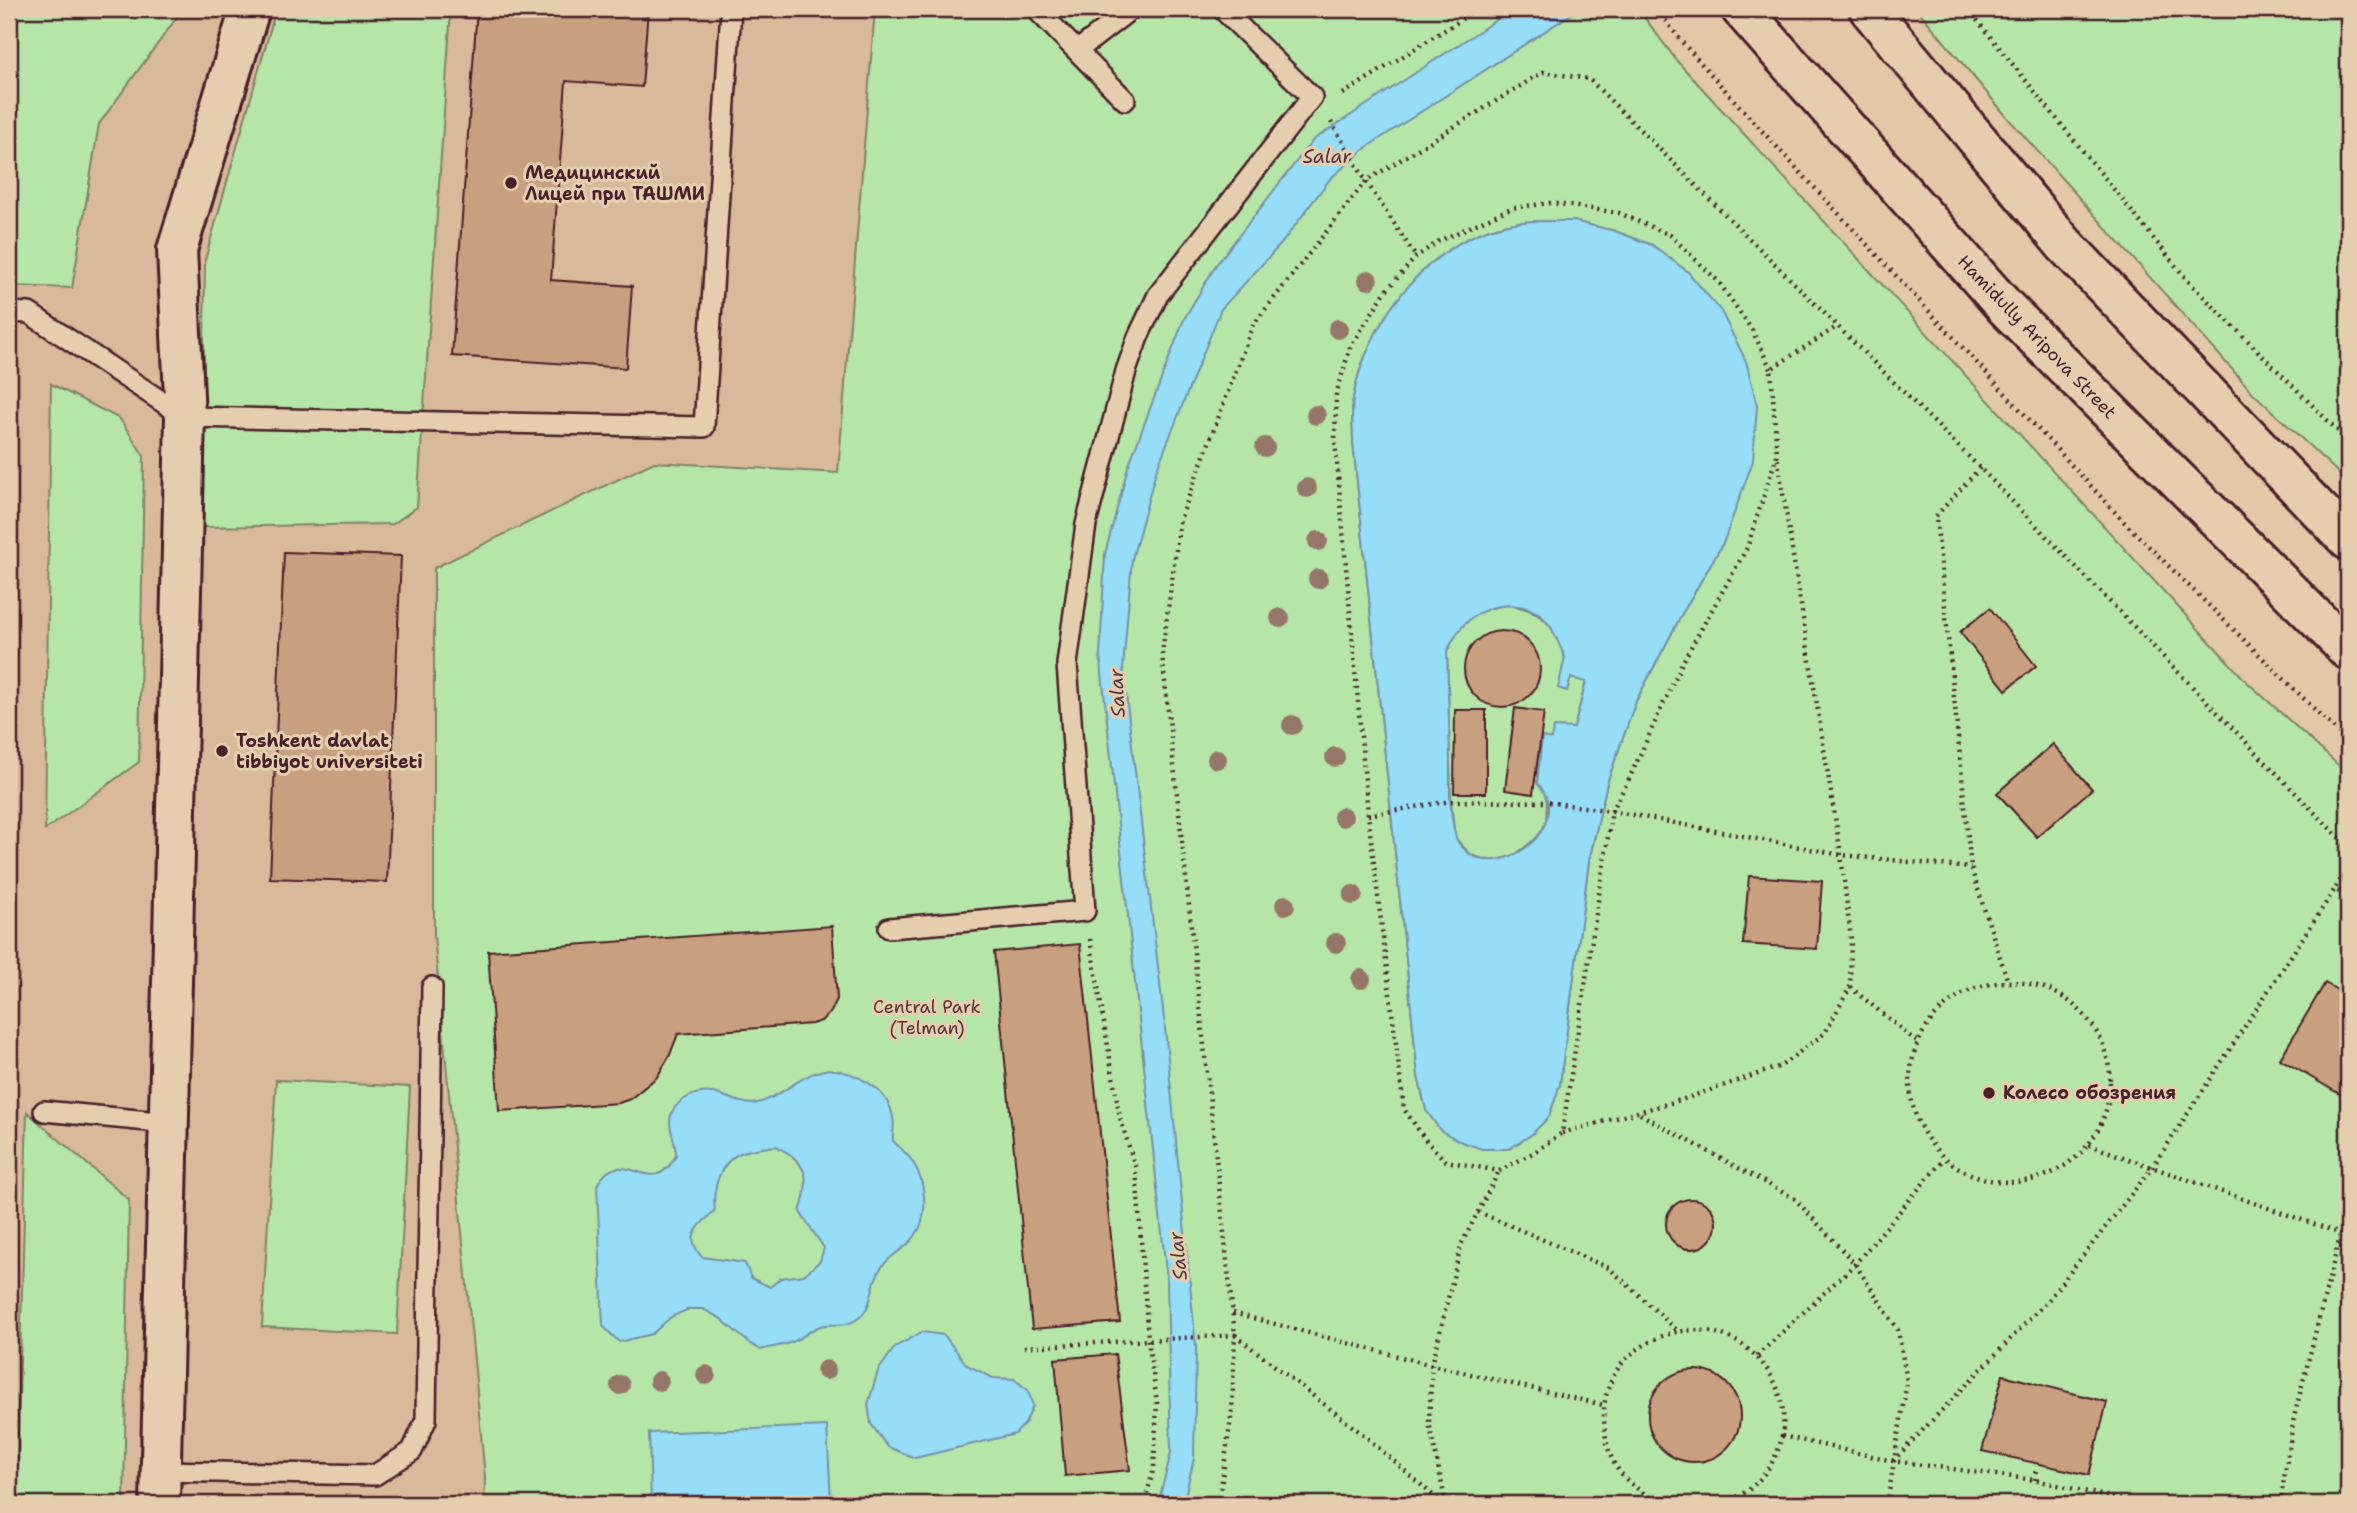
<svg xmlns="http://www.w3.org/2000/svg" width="2357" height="1513" font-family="'Shantell Sans',sans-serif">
  <rect width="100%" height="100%" fill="#e3c8a7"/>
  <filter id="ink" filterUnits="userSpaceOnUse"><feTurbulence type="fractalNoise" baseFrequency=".0143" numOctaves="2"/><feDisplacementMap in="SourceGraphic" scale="14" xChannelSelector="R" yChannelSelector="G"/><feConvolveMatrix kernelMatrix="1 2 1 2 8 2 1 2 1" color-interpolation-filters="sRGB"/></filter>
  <g filter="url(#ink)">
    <polygon fill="#d8b999" points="9,9 875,9 838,474 654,462 434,568 434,935 485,1478 484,1504 9,1504"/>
    <g fill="#b5e6a7" stroke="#808269" stroke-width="2" fill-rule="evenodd">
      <polygon points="9,9 183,9 99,124 72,288 9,286"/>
      <polygon points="276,9 451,9 417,507 393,524 202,527 205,260"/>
      <path d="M 875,9 L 1638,9 L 1677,61 L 2246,681 L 2348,774 L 2348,1504 L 484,1504 L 485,1477 L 434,935 L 434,568 L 654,462 L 838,473 ZM 1573,221 L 1615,231 L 1652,245 L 1688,272 L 1724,541 L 1683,612 L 1636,701 L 1607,783 L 1589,861 L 1560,1084 L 1549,1117 L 1426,1110 L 1418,1076 L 1353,442 C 1353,428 1351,413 1353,399 C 1365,325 1428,242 1504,225 C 1526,220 1550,221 1573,221 Z"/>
      <polygon points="1917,9 2348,9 2348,482 2254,394 2007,117"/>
      <polygon points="51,384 120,419 144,456 139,762 45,830"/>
      <path d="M 1508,605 C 1552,610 1561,640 1570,678 L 1586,681 L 1574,728 L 1551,739 L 1542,738 L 1544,790 L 1547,802 L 1546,823 L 1539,836 L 1515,855 L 1494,861 L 1472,856 L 1455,838 L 1451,801 L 1447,652 C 1459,624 1477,607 1508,605 Z"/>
      <polygon points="276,1080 410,1087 397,1334 262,1327"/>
      <polygon points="27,1112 129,1200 124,1504 16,1504"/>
    </g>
    <g fill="#96ddf8" stroke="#7891a6" stroke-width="2" fill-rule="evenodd">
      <polygon points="1513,9 1579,9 1367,147 1330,179 1281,244 1221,309 1156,471 1132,559 1123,669 1164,1018 1196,1346 1194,1459 1183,1504 1158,1504 1171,1453 1167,1281 1100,655 1105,554 1128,467 1184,319 1216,265 1313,140"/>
      <path d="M 1573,221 L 1615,231 L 1652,245 L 1688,272 L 1721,311 L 1746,361 L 1757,405 L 1753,461 L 1724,541 L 1683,612 L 1636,701 L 1607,783 L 1589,861 L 1560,1084 L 1549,1117 L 1531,1135 L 1509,1149 L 1482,1149 L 1459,1141 L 1440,1130 L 1426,1110 L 1418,1076 L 1353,442 C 1353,428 1351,413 1353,399 C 1365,325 1428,242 1504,225 C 1526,220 1550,221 1573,221 ZM 1508,605 L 1526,607 L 1540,614 L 1551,627 L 1565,657 L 1558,688 L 1567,691 L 1571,678 L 1586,682 L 1574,728 L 1554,727 L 1551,739 L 1542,737 L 1537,783 C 1577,824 1499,887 1463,848 C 1459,844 1456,839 1455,834 C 1449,810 1450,784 1450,759 C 1449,724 1448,688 1447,652 C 1459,624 1477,607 1508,605 Z"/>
      <path d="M 829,1069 C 855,1072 889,1088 893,1118 C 895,1126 892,1133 893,1141 C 901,1148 909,1155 914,1164 C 926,1184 929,1217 915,1236 C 907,1249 890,1254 881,1268 C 869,1285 875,1308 856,1320 C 845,1327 837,1324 825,1325 C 814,1326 803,1338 792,1342 C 783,1346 771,1347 761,1350 L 749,1343 L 720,1318 L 703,1309 L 689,1309 L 671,1317 L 652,1334 L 619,1342 L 603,1326 L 597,1185 C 623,1139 651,1205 676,1155 C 676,1144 671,1134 670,1123 C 670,1102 694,1090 713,1093 C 729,1096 745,1108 761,1102 C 786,1094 799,1074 829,1069 ZM 776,1146 C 809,1163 811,1179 800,1212 L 824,1248 L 820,1261 L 804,1275 L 781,1278 L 770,1287 L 751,1278 L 745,1263 L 702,1257 C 683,1235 699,1227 715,1210 C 712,1192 718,1170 732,1158 C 743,1149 763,1148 776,1146 Z"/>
      <polygon points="922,1332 944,1335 967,1365 993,1378 1014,1379 1028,1390 1033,1406 1025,1424 1015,1434 915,1458 888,1447 871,1424 868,1404 878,1371 895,1347"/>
      <polygon points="827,1426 831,1504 651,1504 649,1433"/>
    </g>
    <g fill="#c9a07f" stroke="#4a1f2b" stroke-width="2">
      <polygon points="477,9 648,9 642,87 566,81 551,280 632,286 626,368 452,356"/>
      <polygon points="284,552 401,556 387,882 270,878"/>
      <polygon points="1990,608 2036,666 2006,690 1960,632"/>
      <circle cx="1502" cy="669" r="38"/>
      <polygon points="1515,708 1544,712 1533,794 1505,790"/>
      <polygon points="1455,710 1486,710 1486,793 1454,793"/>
      <polygon points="2053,744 2092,789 2037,837 1997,793"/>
      <polygon points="1749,876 1822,881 1817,949 1743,944"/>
      <polygon points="832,926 837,999 831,1012 821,1021 812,1024 678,1034 669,1057 657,1077 630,1099 619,1103 499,1111 488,951"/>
      <polygon points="1080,944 1120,1322 1032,1329 994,952"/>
      <polygon points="2325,983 2348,996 2348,1099 2280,1059"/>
      <circle cx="1691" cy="1224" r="25"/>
      <polygon points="1115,1354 1130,1470 1065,1476 1055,1359"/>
      <circle cx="1694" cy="1416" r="46"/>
      <polygon points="2003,1375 2107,1402 2089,1475 1982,1451"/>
    </g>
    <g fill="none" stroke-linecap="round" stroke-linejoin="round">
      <defs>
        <g id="lane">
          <polyline points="1036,9 1125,100"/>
          <polyline points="1078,50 1131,9"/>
          <polyline points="9,312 29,313 185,417 704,427 731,9"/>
          <polyline points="889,928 1085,911 1067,664 1086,524 1126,371 1138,337 1158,295 1312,97 1222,9"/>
          <polyline points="44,1111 169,1123"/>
          <polyline points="161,1471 375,1475 412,1451 426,1420 432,987"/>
        </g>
        <polyline id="street" points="160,1504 185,417 177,250 250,9"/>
        <g id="secondary">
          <polyline points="1741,9 2005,307 2348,650"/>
          <polyline points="1869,9 2064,244 2348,540"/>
        </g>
      </defs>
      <use href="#lane" stroke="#4a1f2b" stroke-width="24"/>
      <use href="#street" stroke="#4a1f2b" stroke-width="44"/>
      <use href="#secondary" stroke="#4a1f2b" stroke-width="44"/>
      <g stroke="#4a1f2b" stroke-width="4.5" stroke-dasharray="2 5" stroke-linecap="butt">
        <polyline points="1657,9 1682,42 1751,119 2127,525 2348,742"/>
        <polyline points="1968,9 2188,281 2348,441"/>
        <polyline points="1343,94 1478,9"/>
        <polyline points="1331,122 1366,181 1416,257"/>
        <polyline points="1771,369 1752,330 1718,281 1670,235 1619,213 1550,203 1511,208 1439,241 1416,257 1385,292 1350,348 1336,395 1335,441 1368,815 1404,1109 1427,1142 1446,1161 1499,1171 1533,1153 1562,1133 1612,811 1629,779 1682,663 1747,548 1777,455 1771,369 1838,326"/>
        <polyline points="1980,468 1936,516 1971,868 2008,982"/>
        <polyline points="1368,815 1451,801 1547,802 1612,811 1841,855 1971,868"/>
        <polyline points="2348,868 2335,889 2348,898"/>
        <polyline points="1090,939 1120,1118 1136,1169 1148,1339 1157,1402 1154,1468 1144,1504"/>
        <circle cx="2010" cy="1082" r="100"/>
        <polyline points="1850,987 1917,1042"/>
        <polyline points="1640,1114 1795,1199 1855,1264 1898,1330 1907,1382 1887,1504"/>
        <polyline points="1562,1133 1681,1100 1781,1066 1825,1033 1850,987 1851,939 1841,855 1777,456"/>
        <polyline points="2089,1145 2348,1236"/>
        <polyline points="1478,1212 1609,1268 1677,1330"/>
        <polyline points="1233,1313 1432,1365 1603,1405"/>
        <polyline points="1024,1347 1235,1335 1232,1411 1220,1494"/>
        <polyline points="1757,1356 1855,1264 1944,1159"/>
        <polyline points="1782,1436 1893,1461 2035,1480 2141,1504"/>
        <polyline points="1893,1461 2049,1299 2152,1168 2335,889"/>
        <polyline points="2035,1480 2036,1466"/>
        <polyline points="1443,1504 1365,1436 1235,1335 1162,654 1180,520 1253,325 1366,181 1543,72 1589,79 1980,468 2348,847"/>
        <polyline points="1446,1504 1429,1422 1432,1365 1461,1245 1499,1171"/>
        <path d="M 1662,1504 C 1623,1483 1605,1464 1604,1417 C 1603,1393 1614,1367 1634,1352 C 1733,1278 1838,1410 1751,1488 C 1744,1494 1733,1499 1724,1504"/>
        <polyline points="2280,1504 2294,1417 2341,1232"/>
      </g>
      <use href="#lane" stroke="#e5ceae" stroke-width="19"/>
      <use href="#street" stroke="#e5ceae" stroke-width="38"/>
      <use href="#secondary" stroke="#e5ceae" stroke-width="38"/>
    </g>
    <g fill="#957669">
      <circle cx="1368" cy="280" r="10"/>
      <circle cx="1338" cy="329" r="10"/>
      <circle cx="1316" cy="415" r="10"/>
      <circle cx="1265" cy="447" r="10"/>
      <circle cx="1307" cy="488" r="10"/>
      <circle cx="1318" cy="541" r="10"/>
      <circle cx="1318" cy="579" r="10"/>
      <circle cx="1280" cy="618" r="10"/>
      <circle cx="1292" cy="725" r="10"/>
      <circle cx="1335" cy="757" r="10"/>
      <circle cx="1217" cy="759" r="10"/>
      <circle cx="1343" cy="817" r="10"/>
      <circle cx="1353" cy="895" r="10"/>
      <circle cx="1285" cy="905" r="10"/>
      <circle cx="1336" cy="943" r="10"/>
      <circle cx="1361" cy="979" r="10"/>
      <circle cx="826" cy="1370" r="10"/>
      <circle cx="706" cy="1375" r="10"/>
      <circle cx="659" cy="1381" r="10"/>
      <circle cx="620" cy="1385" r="10"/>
    </g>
  </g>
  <g fill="#4a1f2b" stroke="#e5ceae" stroke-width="2.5">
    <circle cx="511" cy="183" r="7"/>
    <circle cx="222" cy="751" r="7"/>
    <circle cx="1989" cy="1093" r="7"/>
  </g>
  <g text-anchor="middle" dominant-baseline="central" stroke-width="6" stroke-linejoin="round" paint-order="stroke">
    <g font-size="18" font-weight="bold" fill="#4a1f2b" stroke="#e5ceae" text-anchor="start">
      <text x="525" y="173">Медицинский<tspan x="525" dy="21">Лицей при ТАШМИ</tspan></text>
      <text x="236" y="741">Toshkent davlat<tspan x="236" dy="21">tibbiyot universiteti</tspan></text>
      <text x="2003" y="1093">Колесо обозрения</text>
    </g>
    <g font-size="18" fill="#4a1f2b" stroke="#e5ceae">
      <text transform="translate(2037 337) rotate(46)">Hamidully Aripova Street</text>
    </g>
    <g font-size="18" fill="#553337" stroke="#e5ceae">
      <text x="927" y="1007">Central Park<tspan x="927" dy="21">(Telman)</tspan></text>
    </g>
    <g font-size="19" font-style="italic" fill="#523240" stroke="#e5ceae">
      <text x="1327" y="156">Salar</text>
      <text transform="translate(1117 693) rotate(-93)">Salar</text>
      <text transform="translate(1178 1256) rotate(-96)">Salar</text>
    </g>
  </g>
  <rect width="2357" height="1513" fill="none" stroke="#e5ceae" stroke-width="35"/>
  <rect x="18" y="18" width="2322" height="1478" fill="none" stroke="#4a1f2b" stroke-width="2.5" filter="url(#ink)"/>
</svg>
